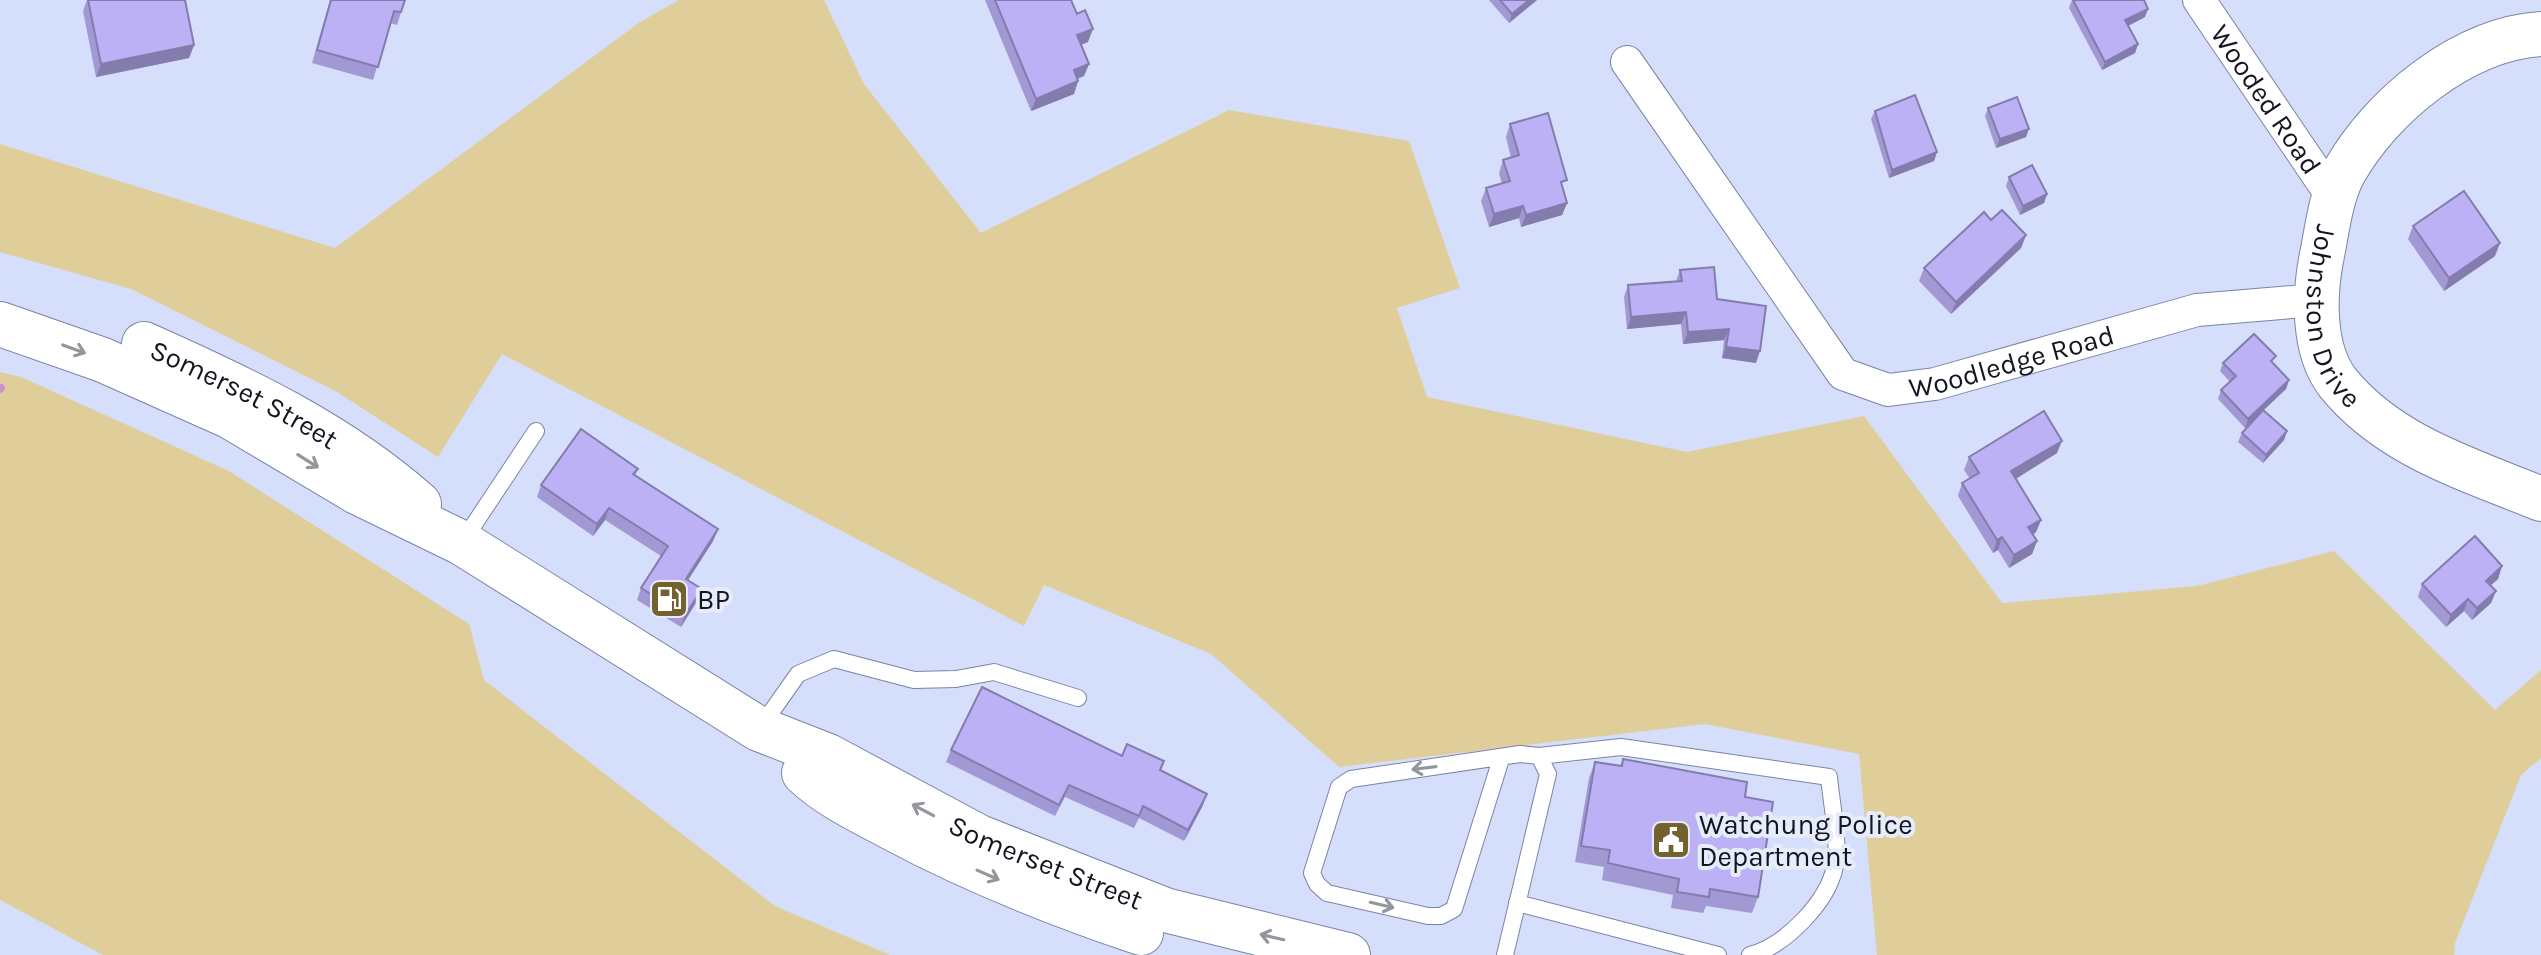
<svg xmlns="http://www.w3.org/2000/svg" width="2541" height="955" font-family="Karla,sans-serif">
  <rect width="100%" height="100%" fill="#d5defb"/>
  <g fill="#e0ce9a">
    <polygon points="679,0 824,0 864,84 981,233 1229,110 1409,141 1460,288 1397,308 1427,397 1687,452 1864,416 2002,603 2197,586 2334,551 2495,710 2541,670 2541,758 2521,775 2455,943 2454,955 1877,955 1859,754 1705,724 1339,767 1211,654 1044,585 1024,626 502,354 438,457 337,392 131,289 0,252 0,144 335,248 640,22"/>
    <polygon points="0,372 21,377 229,471 469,624 484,680 775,906 890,955 103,955 0,900"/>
  </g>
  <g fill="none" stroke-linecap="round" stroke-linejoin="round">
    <polyline stroke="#cd92c5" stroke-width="8" points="0,389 1,388"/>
    <defs>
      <g id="lane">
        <polyline points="463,541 536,431"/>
        <polyline points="760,728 798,674 834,659 914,680 956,679 994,672 1078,698"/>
        <path d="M 1539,756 L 1621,747 L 1829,777 C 1831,801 1840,844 1835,866 C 1828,902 1785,946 1750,955"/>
        <polyline points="1501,759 1454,909 1441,916 1428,916 1327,893 1317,884 1312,873 1339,787 1351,779 1520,754 1539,756 1548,774 1505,955"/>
        <polyline points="1517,903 1718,955"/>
      </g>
      <g id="street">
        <path id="s1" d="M 2199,0 L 2334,199"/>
        <path id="s2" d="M 1627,62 L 1843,374 L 1888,390 L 1935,384 L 2197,310 L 2316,300"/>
      </g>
      <g id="secondary">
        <path id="s3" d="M 2541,34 C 2463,39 2382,105 2344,172 C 2330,198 2327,232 2321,260 C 2314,298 2313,351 2338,383 C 2389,446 2468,469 2541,499"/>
        <path id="s4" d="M 0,324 L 103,360 L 231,417 L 357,492 L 462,543 L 759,729 L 828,756 L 979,837 L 1165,910 L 1348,955"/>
        <path id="s5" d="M 144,344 C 241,387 339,433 419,504"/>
        <path d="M 804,773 C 828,796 862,812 892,828 C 972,871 1055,904 1141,933"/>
      </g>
    </defs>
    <use href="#lane" stroke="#7a84a4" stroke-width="18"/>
    <use href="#street" stroke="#7a84a4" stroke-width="34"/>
    <use href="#secondary" stroke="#7a84a4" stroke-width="46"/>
    <use href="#lane" stroke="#fff" stroke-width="16"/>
    <use href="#street" stroke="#fff" stroke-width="32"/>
    <use href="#secondary" stroke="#fff" stroke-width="44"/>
  </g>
  <g fill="#a298d3">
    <polygon points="87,0 185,0 194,45 189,58 96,77 83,11"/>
    <polygon points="330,0 405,0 397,25 390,23 373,80 312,63"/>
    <polygon points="985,0 1071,0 1088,42 1081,45 1089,64 1084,76 1077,79 1078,81 1074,94 1031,111"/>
    <polygon points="1489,0 1537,0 1509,23"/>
    <polygon points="2072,0 2144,0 2145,17 2128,26 2138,44 2135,53 2102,70 2069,8"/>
    <polygon points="1988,108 2026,137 1996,148 1985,116"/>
    <polygon points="1875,111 1937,152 1934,161 1889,178 1871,119"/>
    <polygon points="1510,124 1563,190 1567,203 1562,215 1521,227 1519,218 1489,227 1481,201 1486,188 1502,184 1499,173 1503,160 1511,158 1506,137"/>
    <polygon points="2009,177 2047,194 2044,203 2020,215 2006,186"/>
    <polygon points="1991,220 2026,235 2021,248 1951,314 1919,281 1924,268"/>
    <polygon points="2413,226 2495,256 2444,291 2408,239"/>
    <polygon points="1680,270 1717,299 1756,363 1722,358 1724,340 1683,344 1681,324 1627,329 1624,297 1628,285 1676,281"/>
    <polygon points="2223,363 2273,363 2289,380 2286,389 2263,410 2287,431 2284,440 2263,463 2238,442 2242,433 2253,420 2245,428 2218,399 2221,390 2230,382 2220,371"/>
    <polygon points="2057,453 2016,479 2041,520 2036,532 2033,535 2037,541 2032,554 2009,568 1998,550 1993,553 1958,496 1962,483 1970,479 1964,470 1969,457"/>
    <polygon points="638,469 635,476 718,529 713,541 688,580 697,601 681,627 637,600 641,588 661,556 605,520 593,536 537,497 541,485"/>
    <polygon points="2502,566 2498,579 2491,585 2496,591 2491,603 2472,620 2464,611 2446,627 2418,597 2422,584"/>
    <polygon points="951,750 1122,756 1164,761 1160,770 1203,805 1184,841 1139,818 1134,828 1065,797 1055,816 946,762"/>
    <polygon points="1623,759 1745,797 1758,897 1752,913 1706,906 1703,913 1671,908 1673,895 1602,880 1604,867 1575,862 1589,778 1595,762 1620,766"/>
  </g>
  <g fill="#847cac">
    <polygon points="1529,0 1537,0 1509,23 1512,14"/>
    <polygon points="2148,9 2145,17 2122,29 2125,20"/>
    <polygon points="1093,29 1088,42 1073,48 1077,35"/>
    <polygon points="2138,44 2135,53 2102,70 2105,62"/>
    <polygon points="194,45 189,58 96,77 101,64"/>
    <polygon points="1089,64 1084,76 1069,82 1074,70"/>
    <polygon points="1078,81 1074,94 1031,111 1036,99"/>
    <polygon points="2029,129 2026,137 1996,148 2000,139"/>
    <polygon points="1937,152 1934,161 1889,178 1892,170"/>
    <polygon points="2047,194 2044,203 2020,215 2023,206"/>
    <polygon points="1567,203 1562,215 1521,227 1526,215"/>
    <polygon points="1523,206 1519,218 1489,227 1494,214"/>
    <polygon points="2026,235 2021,248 1951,314 1956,302"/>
    <polygon points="2500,243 2495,256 2444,291 2449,278"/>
    <polygon points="1686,312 1681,324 1627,329 1631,317"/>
    <polygon points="1729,329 1724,340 1683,344 1688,332"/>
    <polygon points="1726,347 1760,351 1756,363 1722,358"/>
    <polygon points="2289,380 2286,389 2245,428 2248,419"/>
    <polygon points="2287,431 2284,440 2263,463 2266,455"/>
    <polygon points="2062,441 2057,453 2007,484 2011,471"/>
    <polygon points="609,508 605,520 593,536 597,524"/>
    <polygon points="2041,520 2036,532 2024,540 2028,527"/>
    <polygon points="718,529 713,541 681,591 686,579"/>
    <polygon points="2002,537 1998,550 1993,553 1997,540"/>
    <polygon points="2037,541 2032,554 2009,568 2014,555"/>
    <polygon points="2502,566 2498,579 2482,593 2486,581"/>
    <polygon points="702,589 697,601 681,627 685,615"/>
    <polygon points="2496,591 2491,603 2472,620 2477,608"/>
    <polygon points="2468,599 2464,611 2446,627 2451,615"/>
    <polygon points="1207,794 1203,805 1184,841 1188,830"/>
  </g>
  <g fill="#bcb1f5" stroke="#847cac" stroke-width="2">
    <polygon points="88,0 185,0 194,45 101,64"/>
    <polygon points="331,0 405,0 401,12 394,11 378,67 317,50"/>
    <polygon points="995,0 1071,0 1077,14 1085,10 1093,29 1077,35 1089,64 1074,70 1078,81 1036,99"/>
    <polygon points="1500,0 1529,0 1512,14"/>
    <polygon points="2073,0 2144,0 2148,9 2125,20 2138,44 2105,62"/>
    <polygon points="1915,95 1937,152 1892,170 1875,111"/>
    <polygon points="2017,97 2029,129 2000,139 1988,108"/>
    <polygon points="1548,113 1567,180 1561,182 1567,203 1526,215 1523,206 1494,214 1486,188 1510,181 1503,160 1519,155 1510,124"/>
    <polygon points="2032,165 2047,194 2023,206 2009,177"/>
    <polygon points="2464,191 2500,243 2449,278 2413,226"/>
    <polygon points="2002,210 2026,235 1956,302 1924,268 1984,212 1991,220"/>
    <polygon points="1714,267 1717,299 1766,306 1760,351 1726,347 1729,329 1688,332 1686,312 1631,317 1628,285 1682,281 1680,270"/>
    <polygon points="2254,334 2276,356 2271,361 2289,380 2248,419 2221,390 2236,376 2223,363"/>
    <polygon points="2263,410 2287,431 2266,455 2242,433"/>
    <polygon points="2044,411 2062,441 2011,471 2041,520 2028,527 2037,541 2014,555 2002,537 1997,540 1962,483 1979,473 1969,457"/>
    <polygon points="581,429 638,469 633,474 718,529 686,579 702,589 685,615 641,588 668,546 609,508 597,524 541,485"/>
    <polygon points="2475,536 2502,566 2486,581 2496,591 2477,608 2468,599 2451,615 2422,584"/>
    <polygon points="982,687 1122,756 1127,744 1164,761 1160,770 1207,794 1188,830 1143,806 1139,816 1069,785 1059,805 951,750"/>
    <polygon points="1623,759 1747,782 1745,797 1773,802 1758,897 1710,889 1709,897 1677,892 1679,879 1608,863 1610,850 1581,846 1595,762 1622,766"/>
  </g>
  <defs><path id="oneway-shaft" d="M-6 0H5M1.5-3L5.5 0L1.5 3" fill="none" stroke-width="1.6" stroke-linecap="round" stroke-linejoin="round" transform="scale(2)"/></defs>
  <g stroke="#95969c">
    <use href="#oneway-shaft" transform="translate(74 349) rotate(20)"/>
    <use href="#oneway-shaft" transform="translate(308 461) rotate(32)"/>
    <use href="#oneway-shaft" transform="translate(1424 768) rotate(173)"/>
    <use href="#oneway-shaft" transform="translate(923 810) rotate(-152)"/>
    <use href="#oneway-shaft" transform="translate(988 875) rotate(24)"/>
    <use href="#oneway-shaft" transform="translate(1382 905) rotate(13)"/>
    <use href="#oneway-shaft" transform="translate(1272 937) rotate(-167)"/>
  </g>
  <defs>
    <symbol id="fuel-square" viewBox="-11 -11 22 22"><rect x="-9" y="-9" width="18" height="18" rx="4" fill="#736230" stroke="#e7ecfa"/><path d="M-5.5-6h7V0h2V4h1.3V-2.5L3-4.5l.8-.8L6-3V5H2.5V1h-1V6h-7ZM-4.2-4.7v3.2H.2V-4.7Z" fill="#fff"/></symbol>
    <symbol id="civic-square" viewBox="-11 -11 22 22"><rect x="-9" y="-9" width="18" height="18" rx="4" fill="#736230" stroke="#e7ecfa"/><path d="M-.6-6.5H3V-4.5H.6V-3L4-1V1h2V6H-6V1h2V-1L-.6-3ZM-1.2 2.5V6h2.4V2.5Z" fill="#fff"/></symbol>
  </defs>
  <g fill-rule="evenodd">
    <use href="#fuel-square" x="647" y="577" width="44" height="44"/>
    <use href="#civic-square" x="1649" y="818" width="44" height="44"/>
  </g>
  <g text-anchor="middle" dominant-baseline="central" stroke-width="8" stroke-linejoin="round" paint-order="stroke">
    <g font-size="28" fill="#131622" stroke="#e7ecfa">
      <text stroke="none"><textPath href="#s1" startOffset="120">Wooded Road</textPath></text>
      <text stroke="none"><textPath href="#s3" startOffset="400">Johnston Drive</textPath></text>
      <text stroke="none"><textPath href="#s2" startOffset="554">Woodledge Road</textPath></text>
      <text stroke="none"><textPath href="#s5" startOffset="112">Somerset Street</textPath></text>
      <text stroke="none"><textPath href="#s4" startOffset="1180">Somerset Street</textPath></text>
    </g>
    <g font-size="28" fill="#131622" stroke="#e7ecfa" text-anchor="start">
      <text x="697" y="599">BP</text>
      <text x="1699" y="824">Watchung Police<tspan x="1699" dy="32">Department</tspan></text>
    </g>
  </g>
</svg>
